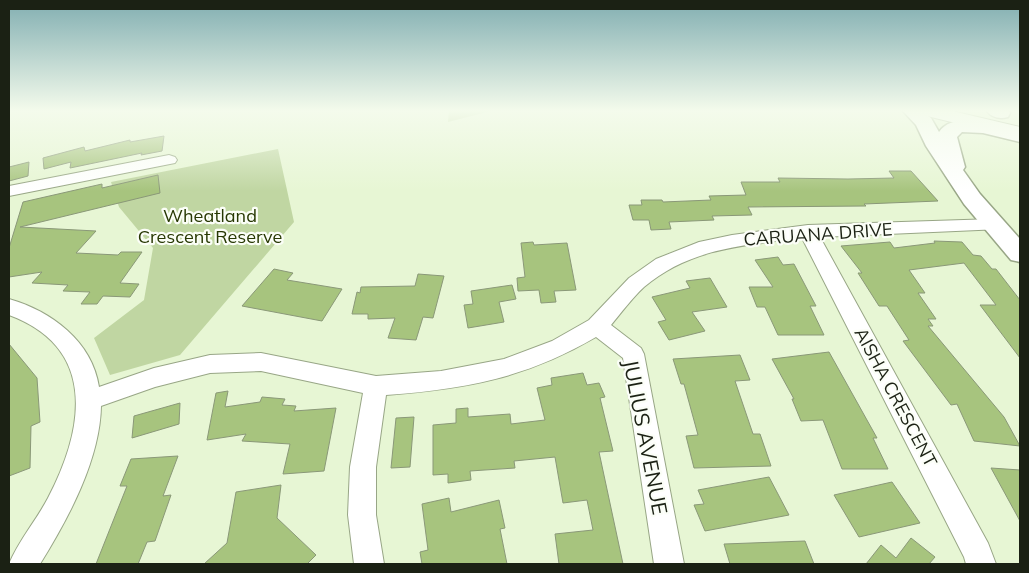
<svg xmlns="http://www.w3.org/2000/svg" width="1029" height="573" font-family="Mulish,sans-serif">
  <rect width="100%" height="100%" fill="#e7f6d4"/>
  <g fill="#c0d6a2">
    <polygon points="449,111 491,111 448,122"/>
    <polygon points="278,149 294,222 180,355 110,375 94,338 144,300 153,248 119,207 111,182"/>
  </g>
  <g fill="#a7c47e" stroke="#8a9878">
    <polygon points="164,136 162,151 141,155 142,153 70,168 71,162 44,169 43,158 84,147 85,151 130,140 130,142"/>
    <polygon points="29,162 28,176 9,181 9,167"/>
    <polygon points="889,171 911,171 938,201 864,204 866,206 748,207 752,215 712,216 714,220 669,222 671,229 651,230 649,220 633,220 629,205 642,205 641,200 662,200 663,202 711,200 709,196 746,195 741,182 780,182 778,178 848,179 894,178"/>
    <polygon points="158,175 160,193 20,227 96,231 76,253 118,255 121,252 142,252 120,283 139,284 130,297 103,296 97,304 81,304 90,292 63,291 68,285 32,283 42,272 9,277 9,248 23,202 102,184 102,188"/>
    <polygon points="934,241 962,242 973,255 981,256 992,269 996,269 1020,300 1020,358 980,305 996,305 964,263 909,270 925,293 918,293 936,319 928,319 933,326 928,326 1004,417 1020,446 974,441 957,404 951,405 903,341 909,340 887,306 879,306 858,273 862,273 841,246 890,242 894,248 935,243"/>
    <polygon points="533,242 534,245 567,243 576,290 554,291 556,302 541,303 539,290 518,291 517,278 525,277 521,243"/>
    <polygon points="778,257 783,265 794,264 816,306 810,306 824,335 778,335 765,307 757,307 749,287 773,287 755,260"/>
    <polygon points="274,269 293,273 287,280 342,289 322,321 242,306"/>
    <polygon points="418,274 444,276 433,318 423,317 416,340 388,338 395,318 368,319 368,314 352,314 357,292 360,293 361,287 415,286"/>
    <polygon points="710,278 727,307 692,312 705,331 669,340 658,322 666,320 652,297 690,288 686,281"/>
    <polygon points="512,285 516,299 499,302 504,322 468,328 464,305 473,304 471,291"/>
    <polygon points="9,344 37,378 40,422 31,426 30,468 9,476"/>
    <polygon points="829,352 877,438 873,438 888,469 842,469 823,420 801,421 792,399 794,399 772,359"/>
    <polygon points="740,355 750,380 735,381 753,434 760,434 771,466 694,468 686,436 698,435 684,384 681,384 673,359"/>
    <polygon points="583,373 587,385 599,383 605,397 600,398 613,451 599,452 623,564 559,564 555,534 593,530 587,500 563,503 555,457 514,461 515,468 470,471 471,480 448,483 448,474 433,475 433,425 456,423 456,409 468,408 468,417 510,414 511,424 545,420 537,388 552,385 551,378"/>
    <polygon points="228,391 225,407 260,402 262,397 285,399 282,405 296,406 294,411 336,408 324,471 283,474 290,444 242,441 246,434 207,440 216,393"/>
    <polygon points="180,403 179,424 132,438 134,416"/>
    <polygon points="414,417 410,467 391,468 396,418"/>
    <polygon points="178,456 163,496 171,495 155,541 147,542 138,564 96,564 127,486 120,486 131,459"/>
    <polygon points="991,468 1020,470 1020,521"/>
    <polygon points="769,477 789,515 705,531 694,505 704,504 698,490"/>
    <polygon points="892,482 920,523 859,537 834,495"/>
    <polygon points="281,485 277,518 316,555 307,564 204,564 227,543 236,492"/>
    <polygon points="449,498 451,512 499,500 505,528 500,529 507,564 422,564 420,552 428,550 422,504"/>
    <polygon points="911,538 935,557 929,564 866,564 881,545 896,558"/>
    <polygon points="805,541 814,564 730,564 724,544"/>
  </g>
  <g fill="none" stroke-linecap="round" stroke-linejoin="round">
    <defs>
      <g id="minor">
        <polygon points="169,155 175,157 177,160 175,163 9,196 9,186"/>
        <path d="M 995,219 L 1001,221 L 1004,225 L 1001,229 L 820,237 L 988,543 L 996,564 L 966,564 L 964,557 L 802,238 C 745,245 690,248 644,287 C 632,298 621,313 611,325 L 641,348 L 644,354 L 684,564 L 654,564 L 623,358 L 596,337 C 526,378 466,389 386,395 L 376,467 L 376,515 L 384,564 L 354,564 L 348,515 L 350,467 L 363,393 L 261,371 L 210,373 L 155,387 L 101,406 C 100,460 68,519 40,564 L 9,564 C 19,540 36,521 48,498 C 84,429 98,348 9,315 L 9,299 C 51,311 92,341 99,387 L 154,368 L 210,355 L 261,353 L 376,376 L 441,371 L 504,359 L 552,341 L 589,320 L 629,278 L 656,259 L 699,242 L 732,235 L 808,225 Z"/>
      </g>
      <g id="major">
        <path d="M 903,111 L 922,111 L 931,118 L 939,132 C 954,110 999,125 1020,130 L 1020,142 L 983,133 L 962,132 L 957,137 L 965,167 L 963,170 L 980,194 L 1020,239 L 1020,262 L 1011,260 L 964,204 L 926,146 L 916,125 Z"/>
        <path d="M 987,111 L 1009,111 L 1010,113 L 1008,117 C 1000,119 992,118 987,111 Z"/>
      </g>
      <polygon id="highway" points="920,111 952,111 1020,127 1020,139 923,115"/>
    </defs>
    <use href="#minor" stroke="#98a686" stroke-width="2"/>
    <use href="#major" stroke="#98a686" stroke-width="3"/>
    <use href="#highway" stroke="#98a686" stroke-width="2"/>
    <use href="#minor" fill="#fff" fill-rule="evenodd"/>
    <use href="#major" fill="#fff" fill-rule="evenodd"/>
    <use href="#highway" fill="#fff" fill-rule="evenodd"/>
  </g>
  <linearGradient id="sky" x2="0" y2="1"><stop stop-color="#81aeb1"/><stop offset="0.58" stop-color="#f4fbec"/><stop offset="1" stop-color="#f4fbec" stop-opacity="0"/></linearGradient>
  <rect width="1029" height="191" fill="url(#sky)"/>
  <g text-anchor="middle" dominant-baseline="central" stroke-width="4.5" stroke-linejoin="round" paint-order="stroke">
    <g font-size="18" fill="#273803" stroke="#fbfef7">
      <text x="210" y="215">Wheatland<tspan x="210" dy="21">Crescent Reserve</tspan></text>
    </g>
    <g font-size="18" fill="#1b2114" stroke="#fbfef7">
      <text transform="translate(818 234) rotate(-4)">CARUANA DRIVE</text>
      <text transform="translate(896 397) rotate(62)">AISHA CRESCENT</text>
    </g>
    <g font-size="21" fill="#1b2114" stroke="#fbfef7">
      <text transform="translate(646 437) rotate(79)">JULIUS AVENUE</text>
    </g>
  </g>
  <rect width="1029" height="573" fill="none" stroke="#1b2114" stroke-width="20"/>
</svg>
